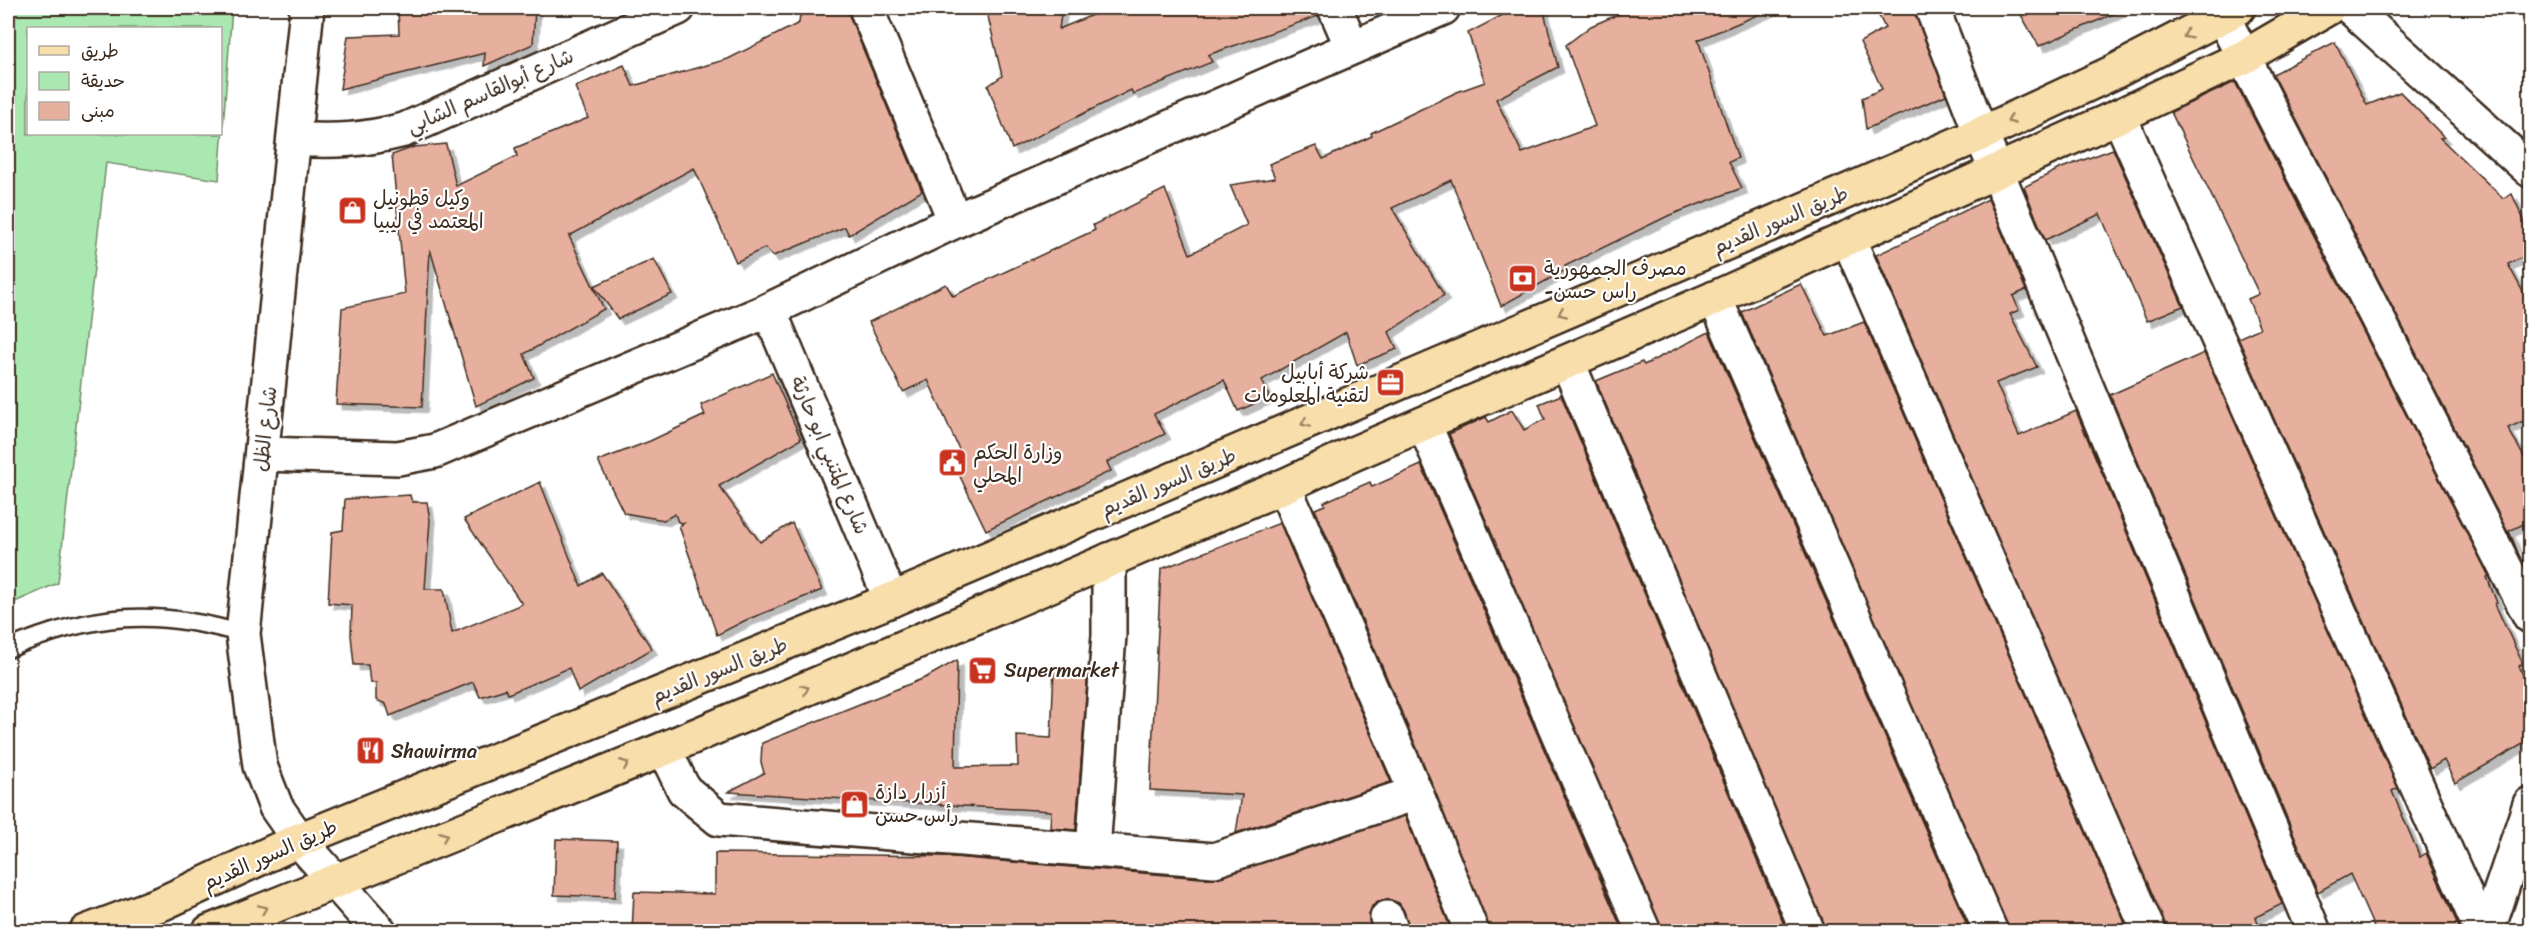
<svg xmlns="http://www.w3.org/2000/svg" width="2538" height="939" font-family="Sriracha,'Playpen Sans Arabic',sans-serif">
  <defs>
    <filter id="shadow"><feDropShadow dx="5.5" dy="5.5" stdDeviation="0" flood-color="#0004"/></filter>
  </defs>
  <rect width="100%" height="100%" fill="#fff"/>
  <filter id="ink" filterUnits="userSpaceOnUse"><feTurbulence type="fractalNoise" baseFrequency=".0167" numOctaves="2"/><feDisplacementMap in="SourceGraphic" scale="12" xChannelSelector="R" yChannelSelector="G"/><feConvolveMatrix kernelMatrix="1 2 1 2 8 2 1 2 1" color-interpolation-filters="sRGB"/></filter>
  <g filter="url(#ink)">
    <path fill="#a9e8b0" stroke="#728967" stroke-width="1.5" fill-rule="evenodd" d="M 8,8 L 232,8 L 219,180 L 106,163 L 58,583 L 8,605 ZM 28,28 L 220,28 L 220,134 L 28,134 Z"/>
    <g fill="#e7af9e" stroke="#3b2a1e" stroke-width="1.5" filter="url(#shadow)">
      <polygon points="398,8 535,8 533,44 484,66 485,53 340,89 348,36 399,34"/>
      <polygon points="818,8 848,8 849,15 922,191 849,235 845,227 773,256 765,248 736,262 694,168 569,236 604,309 524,354 534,378 476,406 430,249 422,407 336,404 342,308 405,294 392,155 414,147 446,144 456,186 517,156 515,148 588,118 575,87 624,65 633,86 728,59 799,23 800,15"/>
      <polygon points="986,8 1062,8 1059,29 1109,8 1317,8 1318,16 1208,55 1212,62 1133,94 1131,90 1012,149 988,86 1002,76"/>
      <polygon points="1516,8 1543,8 1558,67 1496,99 1522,153 1595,126 1566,45 1591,26 1633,8 1774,8 1698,40 1738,158 1729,162 1742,188 1670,215 1565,266 1567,269 1501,306 1451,180 1392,208 1444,295 1389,332 1397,349 1357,365 1346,332 1262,380 1269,397 1238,411 1224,380 1154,414 1165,434 1107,462 1111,471 986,530 953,462 962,456 928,380 903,392 869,322 946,284 953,296 1095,230 1093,225 1165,189 1190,254 1247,225 1230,185 1275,178 1269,164 1316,146 1323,159 1372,136 1371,133 1457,92 1485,82 1468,33"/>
      <polygon points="1875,8 1914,8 1946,95 1866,129 1862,98 1882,89 1860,42 1885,28"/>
      <polygon points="2017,8 2127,8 2039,46"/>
      <polygon points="2335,42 2367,105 2400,92 2444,137 2440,138 2503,198 2512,194 2530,233 2530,254 2508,264 2530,305 2530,418 2508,428 2530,468 2530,521 2509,531 2518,552 2273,74"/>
      <polygon points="2235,82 2489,576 2487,577 2497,603 2495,604 2523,664 2519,666 2530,690 2530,740 2455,783 2444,760 2430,769 2238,338 2260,328 2248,299 2259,294 2171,112"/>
      <polygon points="2113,149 2183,306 2147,321 2100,214 2045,240 2024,187 2059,169"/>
      <polygon points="1988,199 2026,290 2013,296 2019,310 2010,314 2037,367 1996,383 2019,436 2076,411 2282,904 2256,917 2261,932 2167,932 1876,255 1945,223 1944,221"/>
      <polygon points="654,259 672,294 618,319 594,286"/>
      <polygon points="1801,284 1827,336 1864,322 2125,923 2109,932 2009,932 1743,315 1742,312"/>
      <polygon points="1709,332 1970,932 1826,932 1596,381 1642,362 1644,365"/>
      <polygon points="2204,353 2398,788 2392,791 2420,857 2426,853 2461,932 2376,932 2350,874 2318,892 2110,395"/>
      <polygon points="772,373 801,439 719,486 760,542 792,523 822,590 746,620 717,635 679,526 684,523 678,522 675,514 664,520 624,513 598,461 650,441 705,415 701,405"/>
      <polygon points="1561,395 1787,932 1662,932 1449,434 1486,417 1489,422 1512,410 1524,430 1545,419 1539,404"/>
      <polygon points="1421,465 1623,932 1490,932 1433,786 1315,509 1325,505 1324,502 1370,482 1372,487"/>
      <polygon points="540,482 581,586 602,573 652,649 578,692 569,668 508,694 506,689 480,697 473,682 390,716 386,704 376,700 376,683 370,683 368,665 354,665 351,635 352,605 328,603 332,532 343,530 345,499 410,495 412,502 427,502 430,520 425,589 444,589 452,633 522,604 464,519"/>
      <polygon points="1280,523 1391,782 1236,833 1242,795 1150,790 1161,569"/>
      <polygon points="957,660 955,767 1018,766 1017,736 1051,738 1054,668 1088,670 1076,830 1050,828 1051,811 728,792 764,773 761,762 762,743 927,677"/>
      <polygon points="1405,816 1452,932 1410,932 1404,911 1399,903 1390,900 1380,901 1372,906 1369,915 1372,932 632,932 634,892 715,894 715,853 942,856 1213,879"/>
      <polygon points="556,839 617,841 615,897 554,895"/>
    </g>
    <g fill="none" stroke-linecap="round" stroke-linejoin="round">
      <defs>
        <path id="service" d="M 8,649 C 91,613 156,608 243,634"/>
        <g id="minor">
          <polyline points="866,8 955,221"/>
          <polyline points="1335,8 1352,47"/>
          <polyline points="1932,8 1981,134 2314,932"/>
          <polyline points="2351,8 2530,170"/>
          <polyline points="2223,17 2530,616"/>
          <polyline points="2119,116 2482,932"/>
          <path d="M 294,139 C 334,142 365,140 404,130 L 678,8"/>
          <polyline points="1848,238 2149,932"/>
          <polyline points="1715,298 1991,932"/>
          <polyline points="769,310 891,600"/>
          <polyline points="1568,363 1808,932"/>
          <polyline points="1424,424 1644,932"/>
          <polyline points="262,454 398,458 435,451 769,310 955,221 1443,8"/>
          <polyline points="1284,486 1416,793 1472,932"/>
          <polyline points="664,749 684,790 719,819 1214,860 1416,793"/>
          <polyline points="1093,850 1109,635 1109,560"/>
          <polyline points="1387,918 1392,932"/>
          <polyline points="2487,932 2530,804"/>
        </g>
        <polyline id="tertiary" points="307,8 243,634 260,766 276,807 299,840 380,932"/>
        <g id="primary">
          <polyline points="86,932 163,903 299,840 891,600 1981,134 2112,73 2238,8"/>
          <polyline points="209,932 664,749 1284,486 1355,453 1715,298 2119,116 2244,57 2328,8"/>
        </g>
      </defs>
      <use href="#service" stroke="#3b2a1e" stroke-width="21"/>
      <use href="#minor" stroke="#3b2a1e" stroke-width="38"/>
      <use href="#tertiary" stroke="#3b2a1e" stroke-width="38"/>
      <use href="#primary" stroke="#3b2a1e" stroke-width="38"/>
      <use href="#service" stroke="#fff" stroke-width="16"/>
      <use href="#minor" stroke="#fff" stroke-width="33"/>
      <use href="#tertiary" stroke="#fff" stroke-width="33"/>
      <use href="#primary" stroke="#f8deab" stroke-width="33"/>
    </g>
    <defs><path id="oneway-chevron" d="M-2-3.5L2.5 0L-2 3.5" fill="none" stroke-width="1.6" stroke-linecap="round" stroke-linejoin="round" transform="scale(1.5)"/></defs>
    <g stroke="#9a8464">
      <use href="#oneway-chevron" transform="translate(2187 35) rotate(153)"/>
      <use href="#oneway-chevron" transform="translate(2011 120) rotate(155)"/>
      <use href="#oneway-chevron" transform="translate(1562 313) rotate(157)"/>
      <use href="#oneway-chevron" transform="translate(1305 423) rotate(157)"/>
      <use href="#oneway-chevron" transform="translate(805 689) rotate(-23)"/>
      <use href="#oneway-chevron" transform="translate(625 764) rotate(-22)"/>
      <use href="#oneway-chevron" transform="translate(444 836) rotate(-22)"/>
      <use href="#oneway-chevron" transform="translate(263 909) rotate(-23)"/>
    </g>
  </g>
  <defs>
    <symbol id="shop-square" viewBox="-11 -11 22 22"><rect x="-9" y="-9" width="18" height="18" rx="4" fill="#c8321e" stroke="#fff"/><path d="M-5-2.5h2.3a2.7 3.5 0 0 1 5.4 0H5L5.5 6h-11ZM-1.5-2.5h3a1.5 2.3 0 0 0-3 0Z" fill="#fff"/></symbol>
    <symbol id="bank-square" viewBox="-11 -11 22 22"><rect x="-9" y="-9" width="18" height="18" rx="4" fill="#c8321e" stroke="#fff"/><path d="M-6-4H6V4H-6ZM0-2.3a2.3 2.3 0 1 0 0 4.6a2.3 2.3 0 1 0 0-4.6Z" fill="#fff"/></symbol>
    <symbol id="office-square" viewBox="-11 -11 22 22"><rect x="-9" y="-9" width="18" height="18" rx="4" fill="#c8321e" stroke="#fff"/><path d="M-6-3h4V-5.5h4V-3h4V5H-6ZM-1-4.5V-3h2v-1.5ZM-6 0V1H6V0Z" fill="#fff"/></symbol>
    <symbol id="civic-square" viewBox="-11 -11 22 22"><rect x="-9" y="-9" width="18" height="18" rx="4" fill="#c8321e" stroke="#fff"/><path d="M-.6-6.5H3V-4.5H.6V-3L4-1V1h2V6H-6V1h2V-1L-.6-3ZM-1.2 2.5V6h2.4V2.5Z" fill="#fff"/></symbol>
    <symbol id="supermarket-square" viewBox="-11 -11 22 22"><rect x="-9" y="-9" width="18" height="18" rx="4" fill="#c8321e" stroke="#fff"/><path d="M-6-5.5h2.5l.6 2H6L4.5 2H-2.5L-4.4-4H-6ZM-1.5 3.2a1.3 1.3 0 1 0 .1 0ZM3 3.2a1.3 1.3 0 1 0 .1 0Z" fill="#fff"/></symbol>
    <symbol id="restaurant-square" viewBox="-11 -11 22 22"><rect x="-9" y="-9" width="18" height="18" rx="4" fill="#c8321e" stroke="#fff"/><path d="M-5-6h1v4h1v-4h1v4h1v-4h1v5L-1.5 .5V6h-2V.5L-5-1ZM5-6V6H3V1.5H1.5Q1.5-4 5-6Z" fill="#fff"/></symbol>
  </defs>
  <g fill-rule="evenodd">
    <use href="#shop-square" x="336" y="194" width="33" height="33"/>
    <use href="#bank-square" x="1506" y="262" width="33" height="33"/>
    <use href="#office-square" x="1374" y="366" width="33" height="33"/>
    <use href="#civic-square" x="936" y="446" width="33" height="33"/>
    <use href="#supermarket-square" x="966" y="654" width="33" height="33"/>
    <use href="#restaurant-square" x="354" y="734" width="33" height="33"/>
    <use href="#shop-square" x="838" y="788" width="33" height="33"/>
  </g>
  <g text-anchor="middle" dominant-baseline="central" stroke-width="4.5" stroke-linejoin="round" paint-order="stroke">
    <g font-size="20" fill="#3b2a1e" stroke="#fff">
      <text transform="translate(490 91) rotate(-24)">شارع أبوالقاسم الشابي</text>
      <text transform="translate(1780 220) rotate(-23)">طريق السور القديم</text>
      <text transform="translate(265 429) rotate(-84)">شارع الظل</text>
      <text transform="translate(830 455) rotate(67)">شارع المتنبي ابو حارثة</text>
      <text transform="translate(1168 482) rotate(-23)">طريق السور القديم</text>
      <text transform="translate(719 670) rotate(-22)">طريق السور القديم</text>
      <text transform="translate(270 855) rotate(-24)">طريق السور القديم</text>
    </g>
    <g font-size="20" fill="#3b2a1e" stroke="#fff" text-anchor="start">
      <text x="373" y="198">وكيل قطونيل<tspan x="373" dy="23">المعتمد في ليبيا</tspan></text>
      <text x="1544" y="268">مصرف الجمهورية<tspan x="1544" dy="23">-راس حسن</tspan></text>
      <text x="1369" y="372" text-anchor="end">شركة أبابيل<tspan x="1369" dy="23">لتقنية المعلومات</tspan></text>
      <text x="973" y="452">وزارة الحكم<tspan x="973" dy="23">المحلي</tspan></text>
      <text x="1004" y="670">Supermarket</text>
      <text x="391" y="751">Shawirma</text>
      <text x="875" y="792">أزرار دازة<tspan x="875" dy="23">رأس حسن</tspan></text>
    </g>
  </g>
  <rect width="2538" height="939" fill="none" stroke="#fff" stroke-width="30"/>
  <rect x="15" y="15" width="2508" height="909" fill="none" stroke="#3b2a1e" stroke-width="2" filter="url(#ink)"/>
  <rect x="27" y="27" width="195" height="108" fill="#ffffff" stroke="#b1aaa5" stroke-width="1.5"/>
  <rect x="39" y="46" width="30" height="9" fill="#f8deab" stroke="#b1aaa5" stroke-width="1.5"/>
  <text x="81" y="57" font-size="18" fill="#3b2a1e">طريق</text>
  <rect x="39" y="72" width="30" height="18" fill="#a9e8b0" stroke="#b1aaa5" stroke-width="1.5"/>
  <text x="81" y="87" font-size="18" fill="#3b2a1e">حديقة</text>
  <rect x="39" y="102" width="30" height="18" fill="#e7af9e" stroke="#b1aaa5" stroke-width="1.5"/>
  <text x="81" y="117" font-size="18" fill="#3b2a1e">مبنى</text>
</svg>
